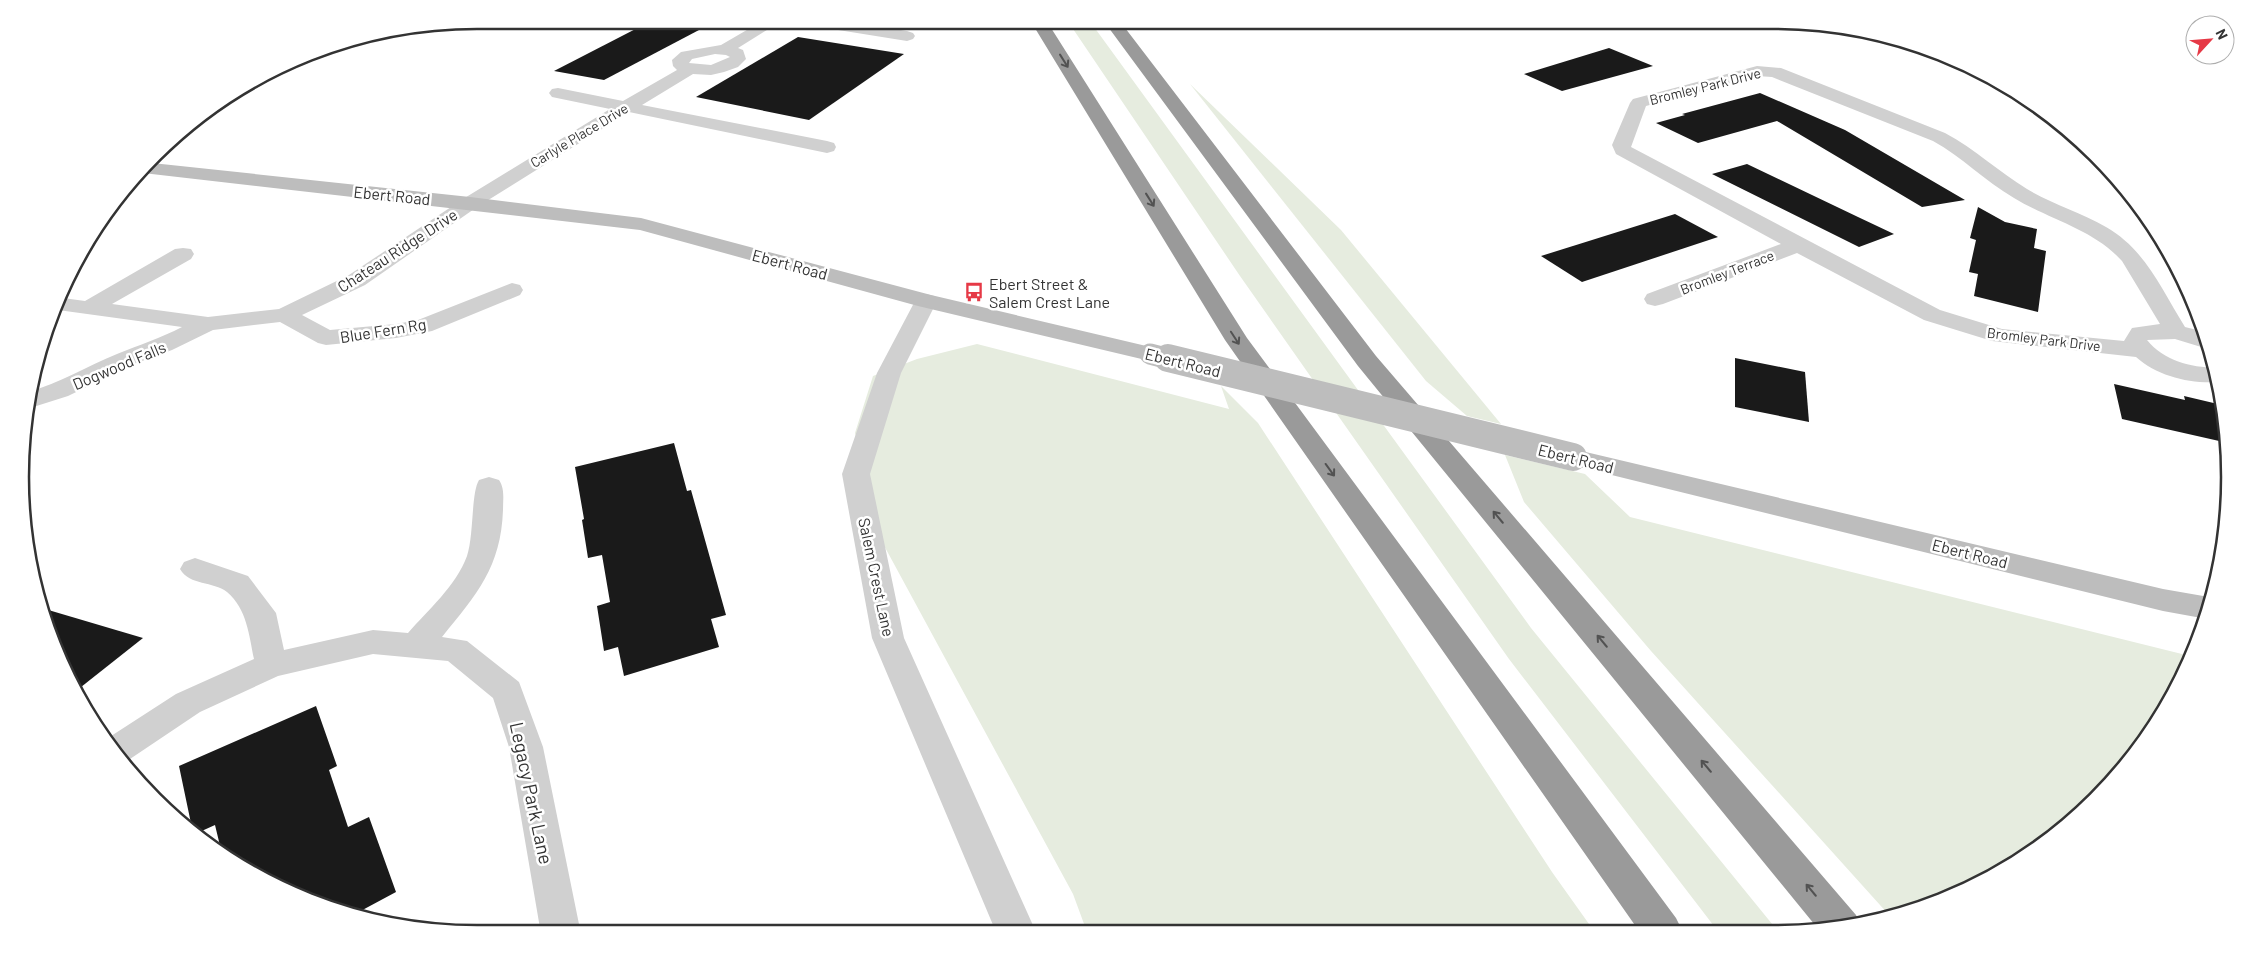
<svg xmlns="http://www.w3.org/2000/svg" width="2250" height="954" font-family="Barlow,sans-serif">
  <rect width="100%" height="100%" fill="#fff"/>
  <g fill="#e6ecdf">
    <polygon points="1067,20 1089,20 1531,628 1777,930 1717,930 1509,659 1240,276"/>
    <polygon points="1190,84 1341,230 1501,424 1467,416 1426,381"/>
    <polygon points="977,344 1229,409 1221,386 1258,423 1552,872 1594,931 1087,932 1073,894 881,540 855,433 873,376 917,359"/>
    <polygon points="1505,455 1585,474 1630,517 2190,656 2153,731 2051,839 1948,899 1889,915 1651,651 1524,502"/>
  </g>
  <g fill="#1a1a1a">
    <polygon points="653,20 718,20 604,80 554,71"/>
    <polygon points="798,37 904,54 809,120 696,97"/>
    <polygon points="1609,48 1653,66 1562,91 1524,74"/>
    <polygon points="1760,93 1845,130 1965,200 1922,207 1777,121 1698,143 1656,123 1685,115 1682,114"/>
    <polygon points="1747,164 1858,217 1894,234 1859,247 1712,174"/>
    <polygon points="1978,207 2005,222 2037,229 2034,248 2046,251 2038,312 1974,296 1978,274 1969,272 1976,240 1970,238"/>
    <polygon points="1675,214 1718,237 1582,282 1541,256"/>
    <polygon points="1735,358 1805,372 1809,422 1735,407"/>
    <polygon points="2114,384 2185,400 2184,396 2222,405 2228,443 2122,419"/>
    <polygon points="674,443 687,491 691,490 726,615 711,619 719,647 624,676 618,647 604,651 597,606 610,602 602,555 588,558 582,520 584,519 575,467"/>
    <polygon points="45,609 143,638 76,691"/>
    <polygon points="316,706 337,766 329,770 348,827 369,817 396,892 355,914 330,910 249,873 222,854 215,825 195,834 193,833 179,766"/>
  </g>
  <g fill="none" stroke-linecap="round" stroke-linejoin="round">
    <g fill="#d0d0d0" fill-rule="evenodd">
      <path d="M 764,20 L 783,20 L 738,48 L 743,50 L 746,59 L 738,67 L 724,72 L 711,75 L 693,74 L 642,105 L 827,141 L 834,143 L 836,147 L 834,151 L 827,153 L 629,112 L 477,207 L 365,285 L 302,315 L 330,330 L 396,324 L 418,320 L 512,283 L 520,285 L 523,290 L 520,295 L 432,331 L 396,338 L 326,345 L 318,343 L 280,322 L 213,330 L 172,350 L 134,364 L 68,396 L 27,409 L 28,392 C 60,383 87,366 117,354 C 139,345 161,338 182,327 L 58,310 L 63,298 L 85,301 L 175,249 L 183,248 L 191,249 L 194,254 L 191,259 L 112,304 L 208,317 L 279,309 L 349,275 L 463,199 L 610,109 L 552,97 L 549,93 L 552,89 L 558,88 L 623,101 L 677,70 L 673,66 L 672,60 L 681,52 L 721,45 ZM 715,54 L 726,55 L 730,57 L 711,65 L 689,63 L 692,59 Z"/>
      <polygon points="799,20 836,20 907,31 913,33 915,36 913,39 907,41 807,25 802,23"/>
      <path d="M 1757,66 L 1781,68 L 1945,133 C 1975,149 1999,172 2027,189 C 2052,204 2080,212 2106,227 C 2145,249 2162,290 2185,327 L 2205,332 L 2211,350 L 2175,339 L 2147,340 C 2164,361 2190,367 2216,368 L 2218,382 C 2190,384 2157,376 2136,357 L 1992,341 L 1924,320 L 1797,253 L 1663,304 L 1655,306 L 1647,304 L 1644,299 L 1647,294 L 1781,244 L 1616,154 L 1612,145 L 1630,103 L 1633,99 ZM 1757,76 L 1772,77 L 1933,141 C 1962,157 1985,181 2014,198 C 2050,220 2093,229 2122,261 L 2160,324 L 2132,328 L 2124,341 L 2002,329 L 1940,310 L 1631,147 L 1646,106 Z"/>
      <polygon points="926,294 934,296 937,301 901,373 870,474 904,638 1036,932 996,932 872,638 842,474 877,373 915,301 918,296"/>
      <path d="M 489,477 L 499,480 C 505,489 503,499 503,510 C 501,567 477,594 442,637 L 467,641 L 519,682 L 543,747 L 581,934 L 541,934 L 509,747 L 493,698 L 448,661 L 373,654 L 278,676 L 200,712 L 127,761 L 108,738 L 176,694 L 254,659 C 249,635 247,609 227,592 C 213,581 190,586 180,569 L 184,562 L 195,558 L 248,576 L 276,613 L 284,650 L 373,630 L 408,633 C 428,610 456,586 467,556 C 474,535 471,493 479,480 Z"/>
    </g>
    <g fill="#bdbdbd" fill-rule="evenodd">
      <polygon points="152,163 470,197 641,218 931,295 1159,349 1162,354 1159,359 1150,361 918,306 640,230 143,173"/>
      <polygon points="1573,449 2163,589 2209,597 2212,598 2207,619 2163,611 1563,463 1560,457 1563,451"/>
    </g>
    <g fill="#9a9a9a" fill-rule="evenodd">
      <polygon points="1030,20 1046,20 1247,338 1676,918 1682,930 1639,931 1225,340"/>
      <polygon points="1103,20 1119,20 1376,356 1856,915 1860,923 1833,930 1819,930 1358,366"/>
    </g>
    <polyline stroke="#bdbdbd" stroke-width="21" points="1150,354 1173,360"/>
    <polyline stroke="#bdbdbd" stroke-width="28" points="1168,358 1573,457"/>
  </g>
  <defs><path id="oneway-shaft" d="M-6 0H5M1.5-3L5.5 0L1.5 3" fill="none" stroke-width="1.6" stroke-linecap="round" stroke-linejoin="round" transform="scale(1.25)"/></defs>
  <g stroke="#525252">
    <use href="#oneway-shaft" transform="translate(1064 61) rotate(58)"/>
    <use href="#oneway-shaft" transform="translate(1150 200) rotate(58)"/>
    <use href="#oneway-shaft" transform="translate(1235 338) rotate(57)"/>
    <use href="#oneway-shaft" transform="translate(1330 470) rotate(54)"/>
    <use href="#oneway-shaft" transform="translate(1498 517) rotate(-130)"/>
    <use href="#oneway-shaft" transform="translate(1602 641) rotate(-130)"/>
    <use href="#oneway-shaft" transform="translate(1706 766) rotate(-130)"/>
    <use href="#oneway-shaft" transform="translate(1811 890) rotate(-130)"/>
  </g>
  <defs>
    <symbol id="bus-bare" viewBox="-9 -9 18 18"><path d="M-5-6H5V4H4V6H2V4H-2V6H-4V4H-5ZM-3.5-4V0h7V-4ZM-3.5 1.2v1.5H-2V1.2ZM2 1.2v1.5H3.5V1.2Z" fill="#e63946" stroke="#fff" stroke-width="2.5" paint-order="stroke"/></symbol>
  </defs>
  <g fill-rule="evenodd">
    <use href="#bus-bare" x="960" y="278" width="28" height="28"/>
  </g>
  <g text-anchor="middle" dominant-baseline="central" stroke-width="5" stroke-linejoin="round" paint-order="stroke">
    <g font-size="14" fill="#333" stroke="#fff">
      <text transform="translate(1705 86) rotate(-14)">Bromley Park Drive</text>
      <text transform="translate(579 135) rotate(-31)">Carlyle Place Drive</text>
      <text transform="translate(1727 272) rotate(-21)">Bromley Terrace</text>
      <text transform="translate(2044 339) rotate(7)">Bromley Park Drive</text>
    </g>
    <g font-size="16" fill="#333" stroke="#fff">
      <text transform="translate(392 195) rotate(6)">Ebert Road</text>
      <text transform="translate(397 250) rotate(-33)">Chateau Ridge Drive</text>
      <text transform="translate(790 264) rotate(15)">Ebert Road</text>
      <text transform="translate(383 330) rotate(-9)">Blue Fern Rg</text>
      <text transform="translate(1183 362) rotate(14)">Ebert Road</text>
      <text transform="translate(119 365) rotate(-23)">Dogwood Falls</text>
      <text transform="translate(1576 458) rotate(14)">Ebert Road</text>
      <text transform="translate(1970 553) rotate(14)">Ebert Road</text>
      <text transform="translate(877 577) rotate(78)">Salem Crest Lane</text>
    </g>
    <g font-size="16" fill="#333" stroke="#fff" text-anchor="start">
      <text x="989" y="283">Ebert Street &amp;<tspan x="989" dy="18">Salem Crest Lane</tspan></text>
    </g>
    <g font-size="19" fill="#333" stroke="#fff">
      <text transform="translate(532 793) rotate(78)">Legacy Park Lane</text>
    </g>
  </g>
  <path d="M0 0H2250V954H0ZM477 29H1773A448 448 0 0 1 2221 477V477A448 448 0 0 1 1773 925H477A448 448 0 0 1 29 477V477A448 448 0 0 1 477 29Z" fill="#fff" fill-rule="evenodd"/>
  <path fill="none" stroke="#333" stroke-width="2.5" d="M477 29H1773A448 448 0 0 1 2221 477V477A448 448 0 0 1 1773 925H477A448 448 0 0 1 29 477V477A448 448 0 0 1 477 29Z"/>
  <g transform="translate(2210 40) rotate(64)"><circle r="24" fill="#ffffff" stroke="#adadad"/>
  <path d="M0-4L9 19L0 12L-9 19Z" fill="#e63946"/>
  <text y="-8" font-size="14" font-weight="bold" text-anchor="middle" fill="#333333">N</text>
  </g>
</svg>
